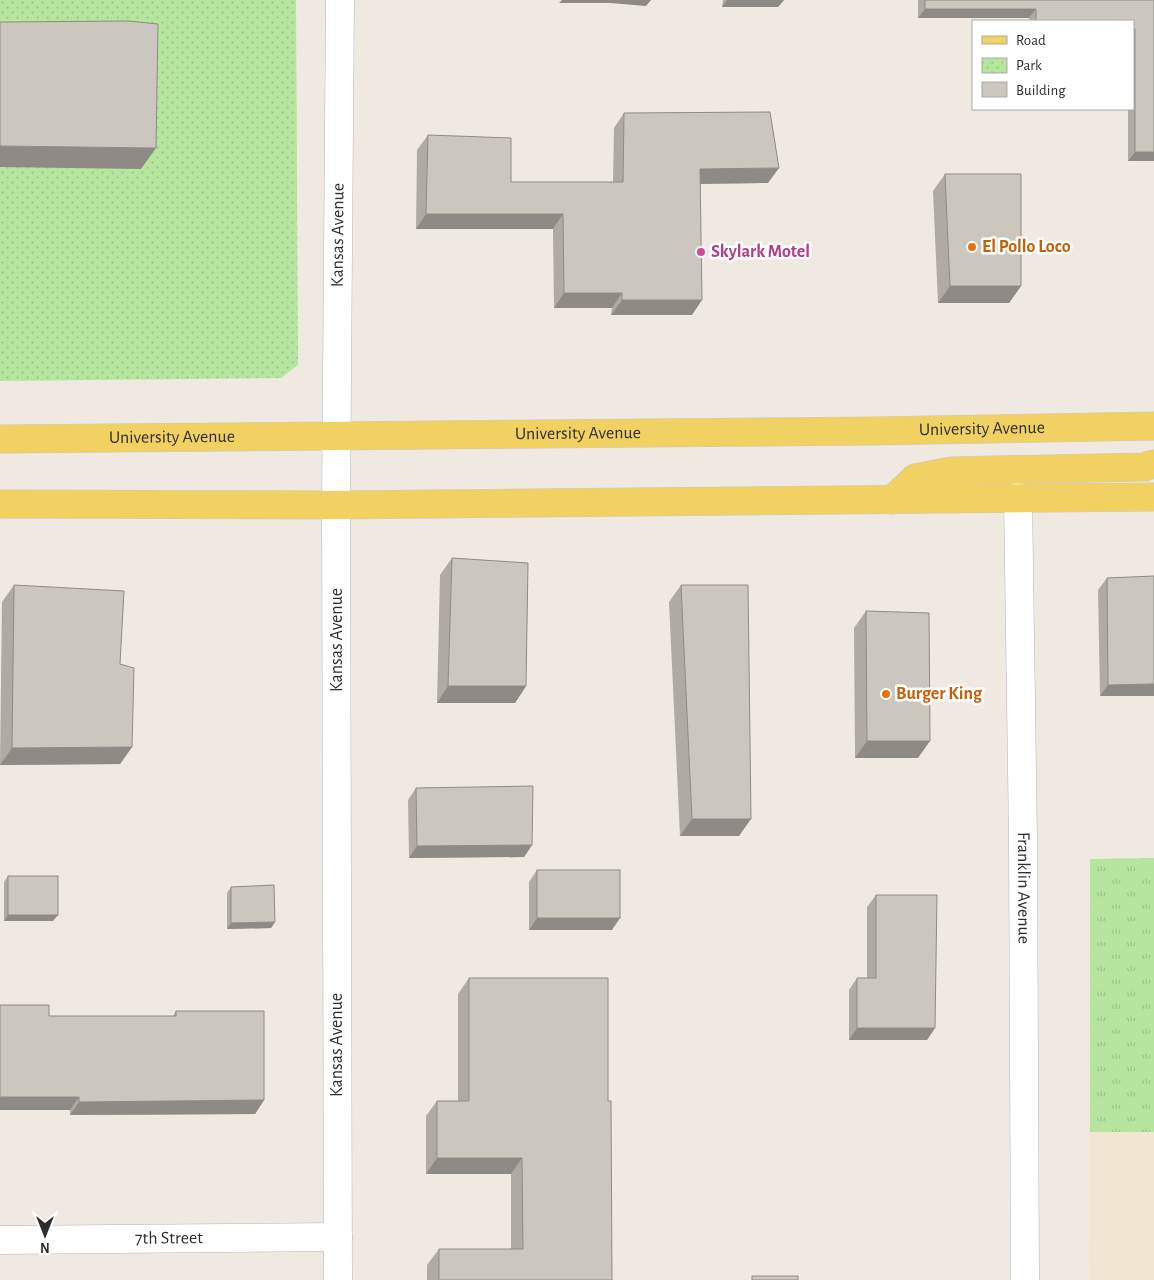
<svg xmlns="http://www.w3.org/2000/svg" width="1154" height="1280" font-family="'Alegreya Sans',sans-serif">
  <defs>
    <pattern id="grass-tufts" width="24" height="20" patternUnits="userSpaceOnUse" patternTransform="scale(1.25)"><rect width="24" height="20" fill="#b6e59e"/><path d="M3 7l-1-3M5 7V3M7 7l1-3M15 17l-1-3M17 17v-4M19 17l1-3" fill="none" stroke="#9dc588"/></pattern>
    <pattern id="park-dots" width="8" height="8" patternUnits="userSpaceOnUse" patternTransform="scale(1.25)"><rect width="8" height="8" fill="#b6e59e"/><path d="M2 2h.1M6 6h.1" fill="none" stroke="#9dc588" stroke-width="1.8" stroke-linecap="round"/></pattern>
  </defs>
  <rect width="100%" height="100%" fill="#efe9e1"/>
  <polygon fill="#f0e6d1" points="1154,858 1154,1280 1089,1280 1090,859"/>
  <polygon fill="url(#grass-tufts)" points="1154,858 1154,1132 1090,1132 1090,859"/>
  <polygon fill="url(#park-dots)" points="0,0 296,0 298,365 281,378 0,381"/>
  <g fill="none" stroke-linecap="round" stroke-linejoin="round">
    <defs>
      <g id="minor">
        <path id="s1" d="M 1018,497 L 1023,840 L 1025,1280"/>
        <path id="s2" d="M 0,1240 L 338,1237"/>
      </g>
      <g id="tertiary">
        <path id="s3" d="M 338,1280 L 336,505 L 340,0"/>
      </g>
      <g id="primary">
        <path id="s4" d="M 0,439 L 874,431 L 1154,426"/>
        <polyline points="892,500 915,478 951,471 1144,467 1154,464"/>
        <polyline points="0,504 336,505 1154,497"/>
      </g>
    </defs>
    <use href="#minor" stroke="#b4b7c1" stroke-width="29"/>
    <use href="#tertiary" stroke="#b4b7c1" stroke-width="29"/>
    <use href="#primary" stroke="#c9c9c9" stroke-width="29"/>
    <use href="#minor" stroke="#fff" stroke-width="28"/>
    <use href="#tertiary" stroke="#fff" stroke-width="28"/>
    <use href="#primary" stroke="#f2d163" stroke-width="28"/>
  </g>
  <g fill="#afaba4">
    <polygon points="723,0 784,0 778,7 722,7"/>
    <polygon points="918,0 1154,0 1154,161 1128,161 1128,109 1133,109 1133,21 1030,21 1029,18 918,18"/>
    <polygon points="624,113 768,183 700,184 692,315 611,315 612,308 554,308 553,229 416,229 417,150 428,135 511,182 613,182 614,128"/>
    <polygon points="945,174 1021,286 1009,303 938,303 933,191"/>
    <polygon points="452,558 526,686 515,703 437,703 440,575"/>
    <polygon points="1154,576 1154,696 1100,696 1098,590 1107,578"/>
    <polygon points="14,585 120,664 132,747 120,764 0,765 2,602"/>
    <polygon points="681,585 739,836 680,836 669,602"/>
    <polygon points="866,611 918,758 855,758 854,628"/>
    <polygon points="416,788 532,845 524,857 409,858 408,800"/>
    <polygon points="537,870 612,930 529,930 529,882"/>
    <polygon points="8,876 53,921 4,921 4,882"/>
    <polygon points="231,887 275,922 271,928 227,929 227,893"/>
    <polygon points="876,895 935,1028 927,1040 849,1040 849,990 857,978 867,978 867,907"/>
    <polygon points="469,978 608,1101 612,1280 427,1280 427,1265 439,1249 511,1249 511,1174 426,1174 426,1116 437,1101 458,1101 458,994"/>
    <polygon points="176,1011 264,1100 255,1114 70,1115 70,1110 0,1110 49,1016 173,1016"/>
  </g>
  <g fill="#8e8b86">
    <polygon points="562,0 651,0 646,6 610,3 559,3"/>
    <polygon points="727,0 784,0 778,7 722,7"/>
    <polygon points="925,9 1036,9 1029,18 918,18"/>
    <polygon points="0,146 156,148 141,169 0,167"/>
    <polygon points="1135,152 1154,152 1154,161 1128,161"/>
    <polygon points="779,168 768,183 689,184 700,169"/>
    <polygon points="426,214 563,214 553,229 416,229"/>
    <polygon points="950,286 1021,286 1009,303 938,303"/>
    <polygon points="564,293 622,293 612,308 554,308"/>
    <polygon points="622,300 702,300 692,315 611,315"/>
    <polygon points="1154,684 1154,696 1100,696 1108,685"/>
    <polygon points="448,686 526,686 515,703 437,703"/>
    <polygon points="867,741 930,741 918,758 855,758"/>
    <polygon points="132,747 120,764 0,765 12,748"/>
    <polygon points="692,819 751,819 739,836 680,836"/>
    <polygon points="532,845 524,857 409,858 417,846"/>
    <polygon points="8,915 58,915 53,921 4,921"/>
    <polygon points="537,918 620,918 612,930 529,930"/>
    <polygon points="275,922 271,928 227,929 231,923"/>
    <polygon points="857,1028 935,1028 927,1040 849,1040"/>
    <polygon points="0,1097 79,1097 70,1110 0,1110"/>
    <polygon points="264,1100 255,1114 70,1115 79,1102"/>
    <polygon points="437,1158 522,1158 511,1174 426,1174"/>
  </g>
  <g fill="#cbc7bf" stroke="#8e8b86">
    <polygon points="925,0 1154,0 1154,152 1135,152 1135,29 1133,29 1133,21 1036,21 1036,9 925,9"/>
    <polygon points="129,21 158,24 156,148 0,146 0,22"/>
    <polygon points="770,112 779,168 700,169 702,300 622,300 622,293 564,293 563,214 426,214 428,135 511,138 511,182 623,182 624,113"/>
    <polygon points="945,174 1021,174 1021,286 950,286"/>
    <polygon points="452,558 528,563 526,686 448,686"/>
    <polygon points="1154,576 1154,684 1108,685 1107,578"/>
    <polygon points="14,585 124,591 120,664 134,668 132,747 12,748"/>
    <polygon points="681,585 748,585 751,819 692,819"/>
    <polygon points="866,611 929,613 930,741 867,741"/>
    <polygon points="533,786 532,845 417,846 416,788"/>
    <rect x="537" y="870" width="83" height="48"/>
    <rect x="8" y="876" width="50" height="39"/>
    <polygon points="274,885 275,922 231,923 231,887"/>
    <polygon points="876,895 937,895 935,1028 857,1028 857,978 876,978"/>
    <polygon points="469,978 608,978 608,1101 611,1101 612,1280 439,1280 439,1249 523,1249 522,1158 437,1158 437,1101 469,1101"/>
    <polygon points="0,1005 49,1005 49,1016 176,1016 176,1011 264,1011 264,1100 79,1102 79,1097 0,1097"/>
    <rect x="752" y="1276" width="46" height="4"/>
  </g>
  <g fill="#e8710a" stroke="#fff" stroke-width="2">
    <circle cx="972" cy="247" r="5"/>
    <circle cx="886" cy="694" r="5"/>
  </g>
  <circle fill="#d1479c" stroke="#fff" stroke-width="2" cx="701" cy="252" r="5"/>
  <g text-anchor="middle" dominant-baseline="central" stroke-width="5" stroke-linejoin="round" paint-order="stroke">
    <g font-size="18" fill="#2e2e2e" stroke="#fff">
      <text stroke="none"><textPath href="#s3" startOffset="1045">Kansas Avenue</textPath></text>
      <text stroke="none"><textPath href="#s4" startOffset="982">University Avenue</textPath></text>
      <text stroke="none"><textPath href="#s4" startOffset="578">University Avenue</textPath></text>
      <text stroke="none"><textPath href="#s4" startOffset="172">University Avenue</textPath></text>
      <text transform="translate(337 640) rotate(-90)">Kansas Avenue</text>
      <text stroke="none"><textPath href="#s1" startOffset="391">Franklin Avenue</textPath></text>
      <text transform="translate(337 1045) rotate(-90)">Kansas Avenue</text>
      <text stroke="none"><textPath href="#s2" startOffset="169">7th Street</textPath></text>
    </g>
    <g font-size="18" font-weight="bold" fill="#c56008" stroke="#fff" text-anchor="start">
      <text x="982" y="247">El Pollo Loco</text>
      <text x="896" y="694">Burger King</text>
    </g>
    <g font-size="18" font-weight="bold" fill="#b23c85" stroke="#fff" text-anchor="start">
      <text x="711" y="252">Skylark Motel</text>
    </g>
  </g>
  <rect x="972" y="20" width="162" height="90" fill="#ffffff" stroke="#ababab"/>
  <rect x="982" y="36" width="25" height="8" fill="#f2d163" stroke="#ababab"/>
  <text x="1016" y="45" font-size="15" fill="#2e2e2e">Road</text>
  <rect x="982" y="58" width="25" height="15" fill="url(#park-dots)" stroke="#ababab"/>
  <text x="1016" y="70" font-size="15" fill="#2e2e2e">Park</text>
  <rect x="982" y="82" width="25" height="15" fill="#cbc7bf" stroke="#ababab"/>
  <text x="1016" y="95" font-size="15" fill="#2e2e2e">Building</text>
  <g transform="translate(45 1235) rotate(180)" stroke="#ffffff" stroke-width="4" paint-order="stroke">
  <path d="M0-4L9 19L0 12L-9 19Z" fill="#2e2e2e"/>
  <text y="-8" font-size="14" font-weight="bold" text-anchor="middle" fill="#2e2e2e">N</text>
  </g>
</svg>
